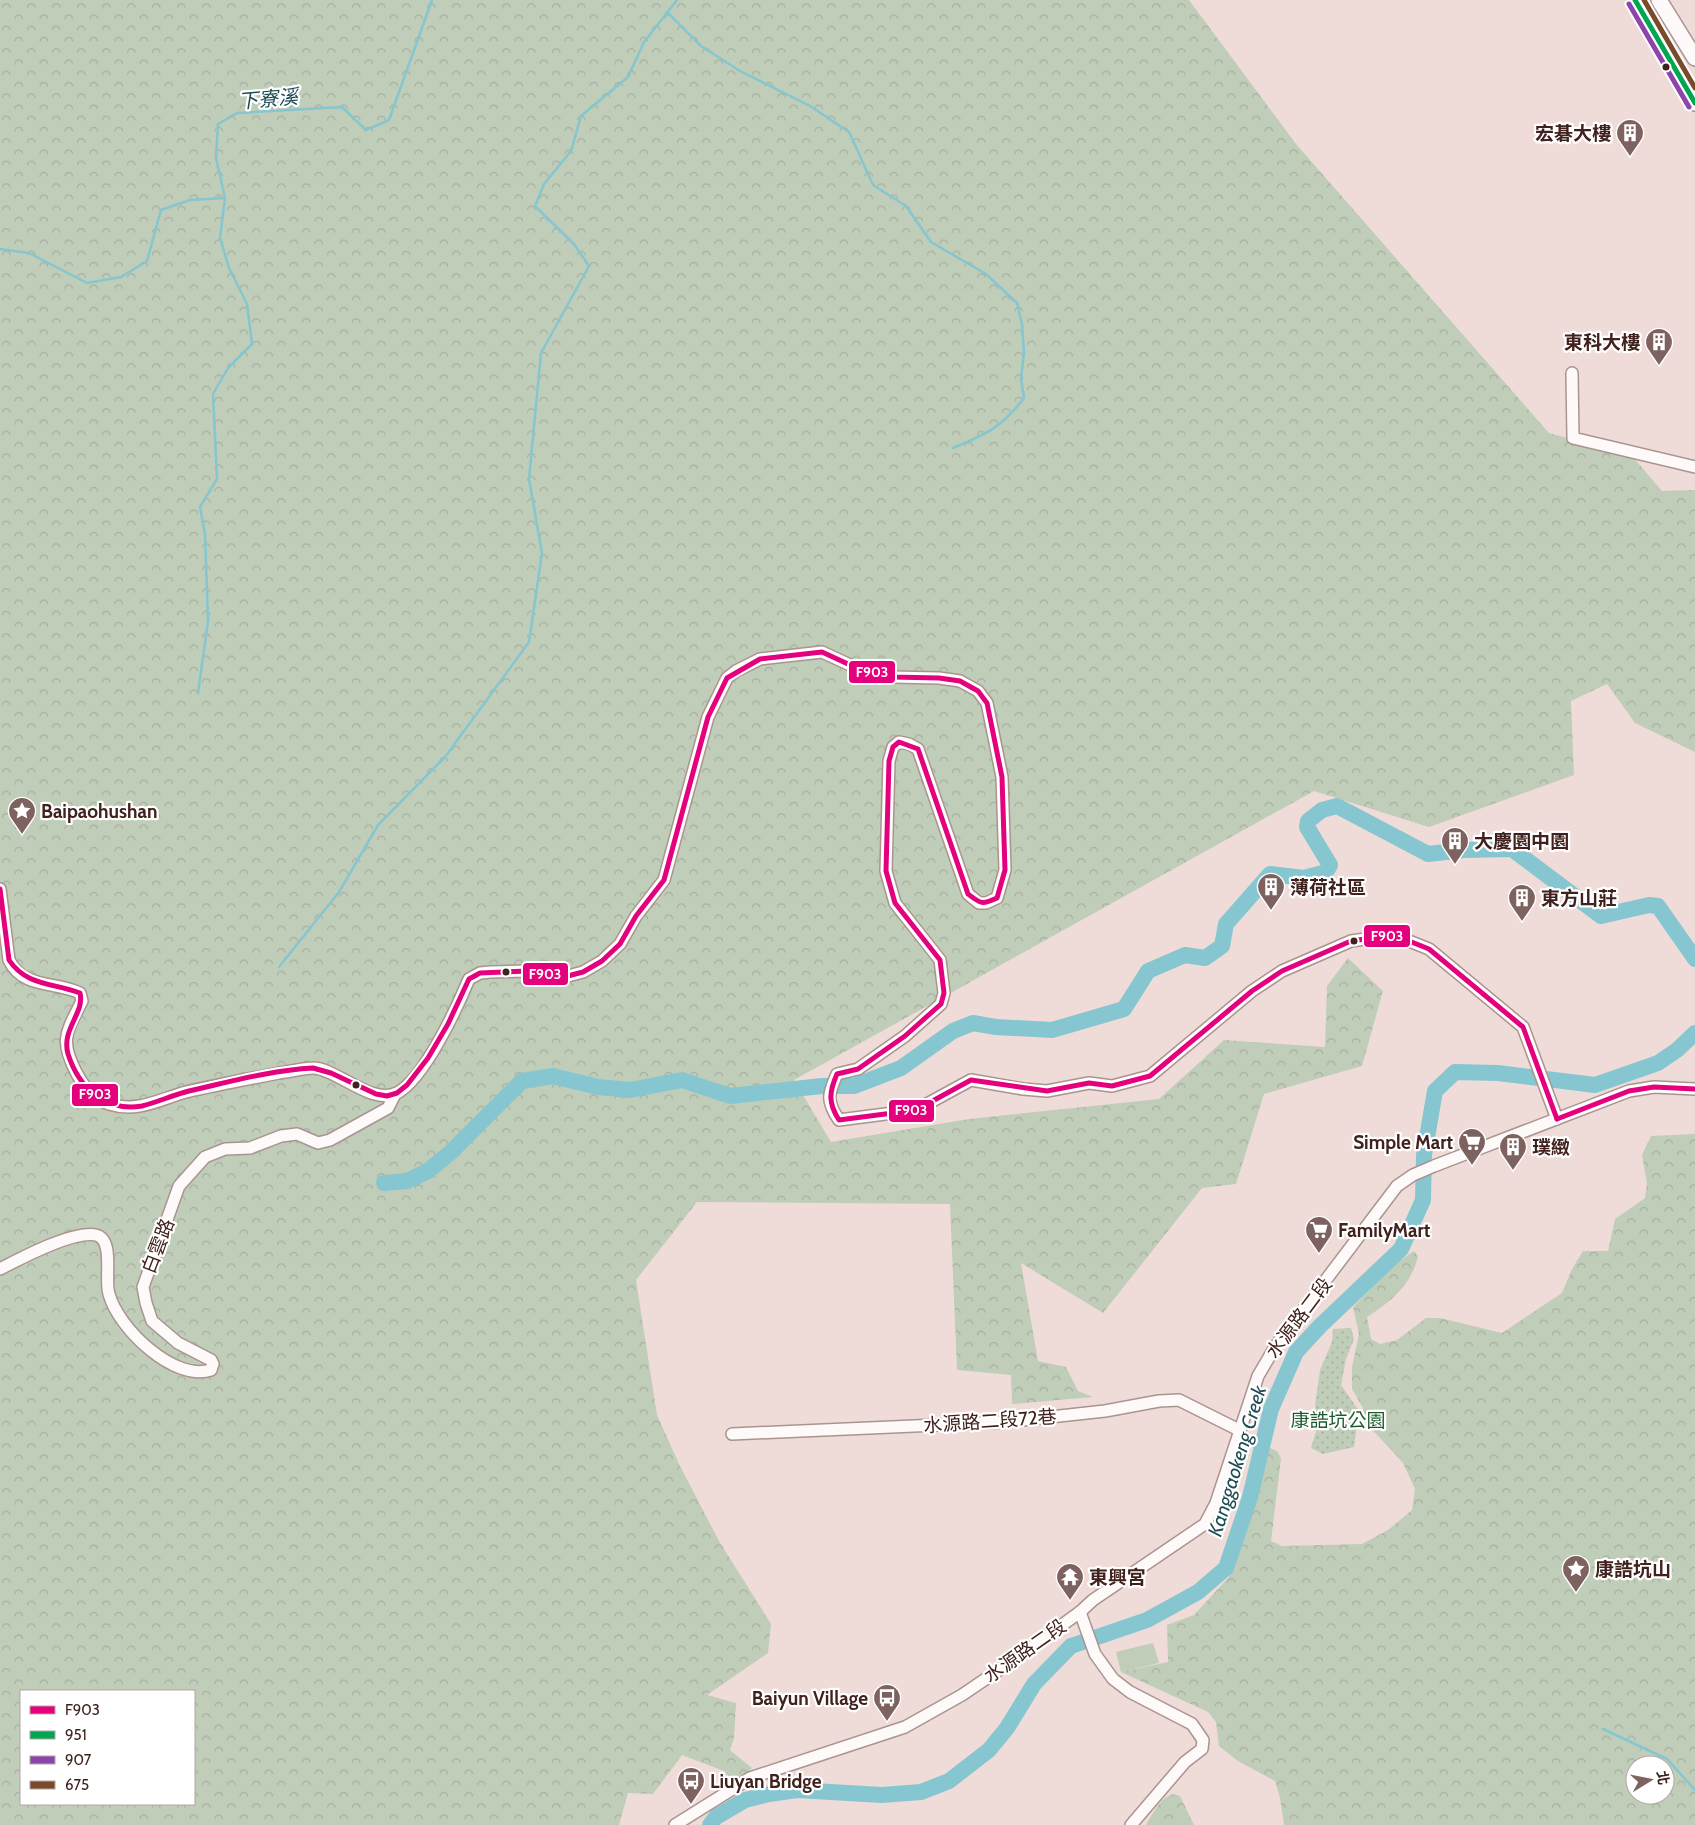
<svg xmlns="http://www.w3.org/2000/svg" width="1695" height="1825" font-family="Cabin,'Noto Sans TC',sans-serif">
  <defs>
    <pattern id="forest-crowns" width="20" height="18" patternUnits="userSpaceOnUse" patternTransform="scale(1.25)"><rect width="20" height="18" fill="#c0cdb9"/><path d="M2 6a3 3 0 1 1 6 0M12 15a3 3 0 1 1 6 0" fill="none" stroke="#a6b09f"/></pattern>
    <pattern id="park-dots" width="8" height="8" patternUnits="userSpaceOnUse" patternTransform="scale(1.25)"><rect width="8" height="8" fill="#c0cdb9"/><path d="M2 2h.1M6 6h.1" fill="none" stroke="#a6b09f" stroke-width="1.8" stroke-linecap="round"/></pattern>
  </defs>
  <rect width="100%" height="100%" fill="#efdcd9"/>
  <polygon fill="#c0cdb9" points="1153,1643 1159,1663 1121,1672 1116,1652"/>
  <g fill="url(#forest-crowns)" fill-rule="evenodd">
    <path d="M 0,0 L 1189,0 L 1296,144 L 1549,433 L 1632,456 L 1662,491 L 1695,490 L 1695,752 L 1635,723 L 1607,684 L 1571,701 L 1574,775 L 1429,827 L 1314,791 L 794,1080 L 831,1142 L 969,1119 L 1159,1099 L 1224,1040 L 1325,1047 L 1327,986 L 1348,958 L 1383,991 L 1362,1066 L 1264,1094 L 1236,1184 L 1202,1188 L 1103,1313 L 1021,1263 L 1038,1361 L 1066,1367 L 1078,1391 L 1093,1397 L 1012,1404 L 1011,1375 L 957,1370 L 950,1204 L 697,1202 L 636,1280 L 657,1415 L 679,1464 L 719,1541 L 771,1624 L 768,1653 L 707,1695 L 736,1703 L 734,1738 L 730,1750 L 752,1768 L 734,1785 L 724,1771 L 682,1755 L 653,1794 L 628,1793 L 619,1825 L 0,1825 ZM 21,1691 L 194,1691 L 194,1804 L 21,1804 Z"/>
    <path d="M 1695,1134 L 1695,1825 L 1284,1825 L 1280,1798 L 1275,1781 L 1238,1761 L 1219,1746 L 1216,1722 L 1208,1712 L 1121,1672 L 1168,1662 L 1167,1625 L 1194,1615 L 1229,1577 L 1246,1529 L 1265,1458 L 1270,1448 L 1277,1451 L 1281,1458 L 1271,1541 L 1282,1546 L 1362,1544 L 1388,1530 L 1412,1510 L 1415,1489 L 1403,1463 L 1366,1423 L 1363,1408 L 1352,1389 L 1352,1367 L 1359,1334 L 1353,1307 L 1396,1263 L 1414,1251 L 1418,1256 C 1412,1284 1391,1302 1367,1317 L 1371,1339 L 1380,1344 L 1397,1340 L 1426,1318 L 1440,1318 L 1502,1333 L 1562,1293 L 1572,1269 L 1583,1251 L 1608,1251 L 1615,1219 L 1645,1198 L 1647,1184 L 1642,1155 L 1651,1136 ZM 1635,1765 L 1665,1765 L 1665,1795 L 1635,1795 Z"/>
    <path d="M 1174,1794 L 1180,1796 L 1194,1825 L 1146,1825 C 1153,1814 1161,1796 1174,1794 Z"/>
  </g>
  <polygon fill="url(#park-dots)" points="1351,1328 1354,1339 1346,1359 1341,1385 1359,1411 1354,1447 1323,1454 1311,1448 1318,1425 1315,1406 1320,1370 1332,1342 1333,1329"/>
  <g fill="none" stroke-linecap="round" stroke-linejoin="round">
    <g stroke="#85c6d0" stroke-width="2.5">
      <path d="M 667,12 L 701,46 L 740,71 L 810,106 L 849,132 L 873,185 L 906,206 L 931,242 L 986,274 L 1017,303 L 1022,324 L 1024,353 L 1021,379 L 1024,398 C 1002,427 987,434 953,448"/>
      <polyline points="0,249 29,253 87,283 121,277 147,261 161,210 190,200 225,198"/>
      <polyline points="198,693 208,621 205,534 200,507 217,479 213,394 228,368 252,344 247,304 229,268 220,238 225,198 216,158 218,124 237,113 342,107 366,130 389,120 432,0"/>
      <polyline points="279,967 339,892 378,825 445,757 529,642 542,553 529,479 541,353 589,266 574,244 535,206 544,184 571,151 581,116 628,77 644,42 677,0"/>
      <polyline points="1603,1729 1667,1759 1695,1790"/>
    </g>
    <g stroke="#85c6d0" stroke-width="16">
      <polyline points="384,1183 407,1181 428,1171 451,1152 522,1081 553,1076 598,1087 630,1090 682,1080 730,1096 822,1086 854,1086 901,1068 953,1031 973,1023 996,1027 1052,1030 1124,1009 1148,971 1185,955 1205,958 1222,946 1226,924 1270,874 1304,878 1326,872 1330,865 1307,827 1308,821 1322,810 1337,806 1428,854 1464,850 1512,849 1601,916 1649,905 1658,906 1695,959"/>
      <polyline points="710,1825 716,1817 745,1800 769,1794 797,1790 882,1795 921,1792 949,1781 989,1750 1007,1728 1034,1684 1071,1646 1147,1620 1198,1592 1226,1568 1250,1497 1271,1409 1296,1352 1319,1327 1401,1249 1423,1200 1424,1155 1435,1091 1455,1072 1498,1073 1595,1085 1658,1063 1677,1050 1695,1033"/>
    </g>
    <defs>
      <g id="minor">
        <polyline points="1572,373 1573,438 1695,467"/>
        <path d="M 0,889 L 9,960 C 23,989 54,981 80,993 L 82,1001 C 66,1033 59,1040 77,1074 C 84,1087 95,1099 109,1104 C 138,1113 160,1099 186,1092 C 217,1085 248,1079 279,1073 C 290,1072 302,1068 313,1068 C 334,1067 372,1106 397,1093 C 424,1079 457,1008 469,979 L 480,973 L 490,972 L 528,971 L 564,977 L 583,972 L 602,961 L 620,944 L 636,916 L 664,880 L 708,717 L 727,678 L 736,671 L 760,659 L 822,652 L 861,670 L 892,677 L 939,678 L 960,681 L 978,691 L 987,703 L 1002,777 L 1005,870 L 997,898 L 986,903 L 979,903 L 968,894 L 918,749 L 909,744 L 899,742 L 893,747 L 889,761 L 886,871 L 895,903 L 940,960 L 944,993 L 941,1004 L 905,1036 L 858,1069 L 837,1074 C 828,1094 826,1101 839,1120 L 916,1110 L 971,1080 L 1023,1089 L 1047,1091 L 1089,1083 L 1112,1086 L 1150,1076 L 1252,991 L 1282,971 L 1351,941 L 1394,935 L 1429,949 L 1523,1027 L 1557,1119"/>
        <path d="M 0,1269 C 21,1258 74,1230 96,1235 C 115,1240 104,1279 109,1294 C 118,1328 174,1382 211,1370 L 213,1364 L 211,1360 L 178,1343 L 152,1321 L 146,1303 L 143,1287 L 179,1186 L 205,1157 L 225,1149 L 250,1148 L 281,1136 L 297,1134 L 318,1143 L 330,1140 L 388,1108 L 395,1094"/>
        <polyline points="732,1434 1004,1422 1105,1411 1159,1401 1179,1400 1239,1430"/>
        <polyline points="1080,1612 1095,1654 1113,1679 1130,1692 1192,1724 1203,1740 1202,1749 1185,1762 1131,1825"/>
        <polyline points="675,1825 750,1778 905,1727 962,1695 1018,1657 1080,1612 1093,1600 1205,1524 1216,1503 1258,1376 1275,1347 1397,1186 1413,1175 1434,1166 1629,1091 1654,1087 1695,1089"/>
      </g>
      <g id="major">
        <polyline points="1635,0 1695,103"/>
        <polyline points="1659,0 1695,58"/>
      </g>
    </defs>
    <use href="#minor" stroke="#aa9491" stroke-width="14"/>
    <use href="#major" stroke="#aa9491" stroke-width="18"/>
    <use href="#minor" stroke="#fdfaf9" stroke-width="11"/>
    <use href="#major" stroke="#fdfaf9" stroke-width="15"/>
    <defs>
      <g id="bus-1">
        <path d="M 0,889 L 9,960 C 26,986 54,983 80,993 C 85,1013 61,1029 68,1054 C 79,1088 105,1112 142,1106 C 158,1102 173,1095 189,1091 C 229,1082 272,1070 313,1068 L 331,1073 L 376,1094 L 387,1096 L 397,1093 L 407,1085 L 428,1058 L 448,1024 L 469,979 L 480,973 L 528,971 L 564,977 L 583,972 L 602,961 L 620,944 L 636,916 L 664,880 L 708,717 L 727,678 L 760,659 L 822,652 L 861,670 L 892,677 L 939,678 L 960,681 L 978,691 L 987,703 L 1002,777 L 1005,870 L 997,898 C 982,905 981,904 968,894 L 918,749 L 899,742 L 893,747 L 889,761 L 886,871 L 895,903 L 940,960 L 944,993 L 941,1004 L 905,1036 L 858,1069 L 837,1074 C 829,1092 828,1103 839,1120 L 916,1110 L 971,1080 L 1047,1091 L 1089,1083 L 1112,1086 L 1150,1076 L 1252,991 L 1282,971 L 1351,941 L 1394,935 L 1429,949 L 1523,1027 L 1557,1119"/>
        <polyline points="1557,1119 1629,1091 1654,1087 1695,1089"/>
      </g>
      <polyline id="bus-2" points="1635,0 1695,103"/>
      <polyline id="bus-3" points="1629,4 1689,107"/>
      <polyline id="bus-4" points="1644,0 1695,88"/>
    </defs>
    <use href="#bus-1" stroke="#fff" stroke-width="9"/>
    <use href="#bus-2" stroke="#fff" stroke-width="9"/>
    <use href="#bus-3" stroke="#fff" stroke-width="9"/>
    <use href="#bus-4" stroke="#fff" stroke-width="9"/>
    <use href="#bus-1" stroke="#e5007d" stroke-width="5"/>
    <use href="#bus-2" stroke="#00a651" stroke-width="5"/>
    <use href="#bus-3" stroke="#8e44ad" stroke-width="5"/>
    <use href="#bus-4" stroke="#7a4b2a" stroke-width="5"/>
  </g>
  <defs>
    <symbol id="building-pin" viewBox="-11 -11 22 30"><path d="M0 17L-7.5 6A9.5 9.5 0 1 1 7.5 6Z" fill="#7d625f" stroke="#fff"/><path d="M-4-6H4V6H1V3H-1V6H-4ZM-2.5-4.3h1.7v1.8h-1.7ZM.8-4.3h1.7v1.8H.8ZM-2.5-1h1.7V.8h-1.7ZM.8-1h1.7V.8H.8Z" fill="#fff"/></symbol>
    <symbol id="sight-pin" viewBox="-11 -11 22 30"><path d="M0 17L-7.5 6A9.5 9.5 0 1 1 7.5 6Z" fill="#7d625f" stroke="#fff"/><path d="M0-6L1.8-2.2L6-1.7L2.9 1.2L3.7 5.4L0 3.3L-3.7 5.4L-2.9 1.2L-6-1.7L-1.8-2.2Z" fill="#fff"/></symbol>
    <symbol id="supermarket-pin" viewBox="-11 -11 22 30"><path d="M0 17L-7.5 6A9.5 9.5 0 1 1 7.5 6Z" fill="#7d625f" stroke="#fff"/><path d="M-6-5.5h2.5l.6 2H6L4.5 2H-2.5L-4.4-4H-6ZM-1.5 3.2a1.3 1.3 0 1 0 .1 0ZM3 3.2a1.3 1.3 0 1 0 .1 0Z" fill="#fff"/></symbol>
    <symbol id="temple-pin" viewBox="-11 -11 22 30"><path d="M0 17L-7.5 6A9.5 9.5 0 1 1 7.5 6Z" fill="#7d625f" stroke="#fff"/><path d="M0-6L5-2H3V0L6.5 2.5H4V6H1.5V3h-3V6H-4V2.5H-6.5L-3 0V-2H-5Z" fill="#fff"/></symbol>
    <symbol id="bus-pin" viewBox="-11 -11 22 30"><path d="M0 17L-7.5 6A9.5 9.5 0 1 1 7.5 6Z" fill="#7d625f" stroke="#fff"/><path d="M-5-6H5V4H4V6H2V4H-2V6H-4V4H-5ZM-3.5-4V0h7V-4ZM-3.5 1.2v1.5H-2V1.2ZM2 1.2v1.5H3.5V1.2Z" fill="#fff"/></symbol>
  </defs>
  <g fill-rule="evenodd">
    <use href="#building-pin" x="1614" y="117" width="32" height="43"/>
    <use href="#building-pin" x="1643" y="326" width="32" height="43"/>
    <use href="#sight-pin" x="6" y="795" width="32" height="43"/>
    <use href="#building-pin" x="1439" y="825" width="32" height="43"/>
    <use href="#building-pin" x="1255" y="871" width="32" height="43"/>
    <use href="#building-pin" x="1506" y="882" width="32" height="43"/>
    <use href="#supermarket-pin" x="1456" y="1126" width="32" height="43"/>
    <use href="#building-pin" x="1497" y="1131" width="32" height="43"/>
    <use href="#supermarket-pin" x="1303" y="1214" width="32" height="43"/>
    <use href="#sight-pin" x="1560" y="1553" width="32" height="43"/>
    <use href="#temple-pin" x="1054" y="1561" width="32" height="43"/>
    <use href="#bus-pin" x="871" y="1682" width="32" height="43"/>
    <use href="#bus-pin" x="675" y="1765" width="32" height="43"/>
  </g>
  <g fill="#40211d" stroke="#fff" stroke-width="2">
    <circle cx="1666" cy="67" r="4.5"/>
    <circle cx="1354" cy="941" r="4.5"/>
    <circle cx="506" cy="972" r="4.5"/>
    <circle cx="356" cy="1085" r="4.5"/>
  </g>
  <g text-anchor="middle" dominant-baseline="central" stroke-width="4.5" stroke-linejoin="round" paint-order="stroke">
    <g font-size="19" font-weight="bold" fill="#40211d" stroke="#fff" text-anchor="start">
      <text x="1611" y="133" text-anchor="end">宏碁大樓</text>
      <text x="1640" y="342" text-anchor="end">東科大樓</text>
      <text x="41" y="811">Baipaohushan</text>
      <text x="1474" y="841">大慶園中園</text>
      <text x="1290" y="887">薄荷社區</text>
      <text x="1541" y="898">東方山莊</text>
      <text x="1453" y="1142" text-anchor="end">Simple Mart</text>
      <text x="1532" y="1147">璞緻</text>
      <text x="1338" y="1230">FamilyMart</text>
      <text x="1595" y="1569">康誥坑山</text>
      <text x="1089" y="1577">東興宮</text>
      <text x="868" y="1698" text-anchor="end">Baiyun Village</text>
      <text x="710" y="1781">Liuyan Bridge</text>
    </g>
    <g font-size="19" fill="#40211d" stroke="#fff">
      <text transform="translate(158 1246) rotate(-69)">白雲路</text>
      <text transform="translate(1299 1318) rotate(-53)">水源路二段</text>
      <text transform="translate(990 1421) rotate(-4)">水源路二段72巷</text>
      <text transform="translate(1025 1651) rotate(-35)">水源路二段</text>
    </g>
    <g font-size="19" fill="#1c5c2c" stroke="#fff">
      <text x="1338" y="1420">康誥坑公園</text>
    </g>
    <g font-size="20" font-style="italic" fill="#1f4c53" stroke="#fff">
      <text transform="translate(268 99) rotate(-5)">下寮溪</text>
      <text transform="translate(1237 1461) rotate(-73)">Kanggaokeng Creek</text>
    </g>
  </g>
  <g stroke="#fff" stroke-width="2">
    <rect x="848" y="660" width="48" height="24" rx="5" fill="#e5007d"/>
    <rect x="1363" y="924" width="48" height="24" rx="5" fill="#e5007d"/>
    <rect x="522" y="962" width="47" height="24" rx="5" fill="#e5007d"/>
    <rect x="71" y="1083" width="48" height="24" rx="5" fill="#e5007d"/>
    <rect x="888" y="1099" width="47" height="24" rx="5" fill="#e5007d"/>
  </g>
  <g font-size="14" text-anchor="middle" font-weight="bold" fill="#fff">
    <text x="872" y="677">F903</text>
    <text x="1387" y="941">F903</text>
    <text x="545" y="979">F903</text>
    <text x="95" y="1099">F903</text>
    <text x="911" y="1115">F903</text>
  </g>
  <rect x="20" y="1690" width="175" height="115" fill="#ffffff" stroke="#b3a6a5"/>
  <rect x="30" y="1706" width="25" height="8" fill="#e5007d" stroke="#b3a6a5"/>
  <text x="65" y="1715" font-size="15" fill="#40211d">F903</text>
  <rect x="30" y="1731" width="25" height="8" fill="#00a651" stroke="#b3a6a5"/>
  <text x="65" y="1740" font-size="15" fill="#40211d">951</text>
  <rect x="30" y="1756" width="25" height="8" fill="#8e44ad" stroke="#b3a6a5"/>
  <text x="65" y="1765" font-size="15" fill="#40211d">907</text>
  <rect x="30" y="1781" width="25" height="8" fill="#7a4b2a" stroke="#b3a6a5"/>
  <text x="65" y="1790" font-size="15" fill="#40211d">675</text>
  <g transform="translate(1650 1780) rotate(80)"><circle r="24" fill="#ffffff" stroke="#b3a6a5"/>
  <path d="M0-4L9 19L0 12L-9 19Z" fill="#7d625f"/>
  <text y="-8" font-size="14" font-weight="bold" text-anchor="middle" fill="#40211d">北</text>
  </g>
</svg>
